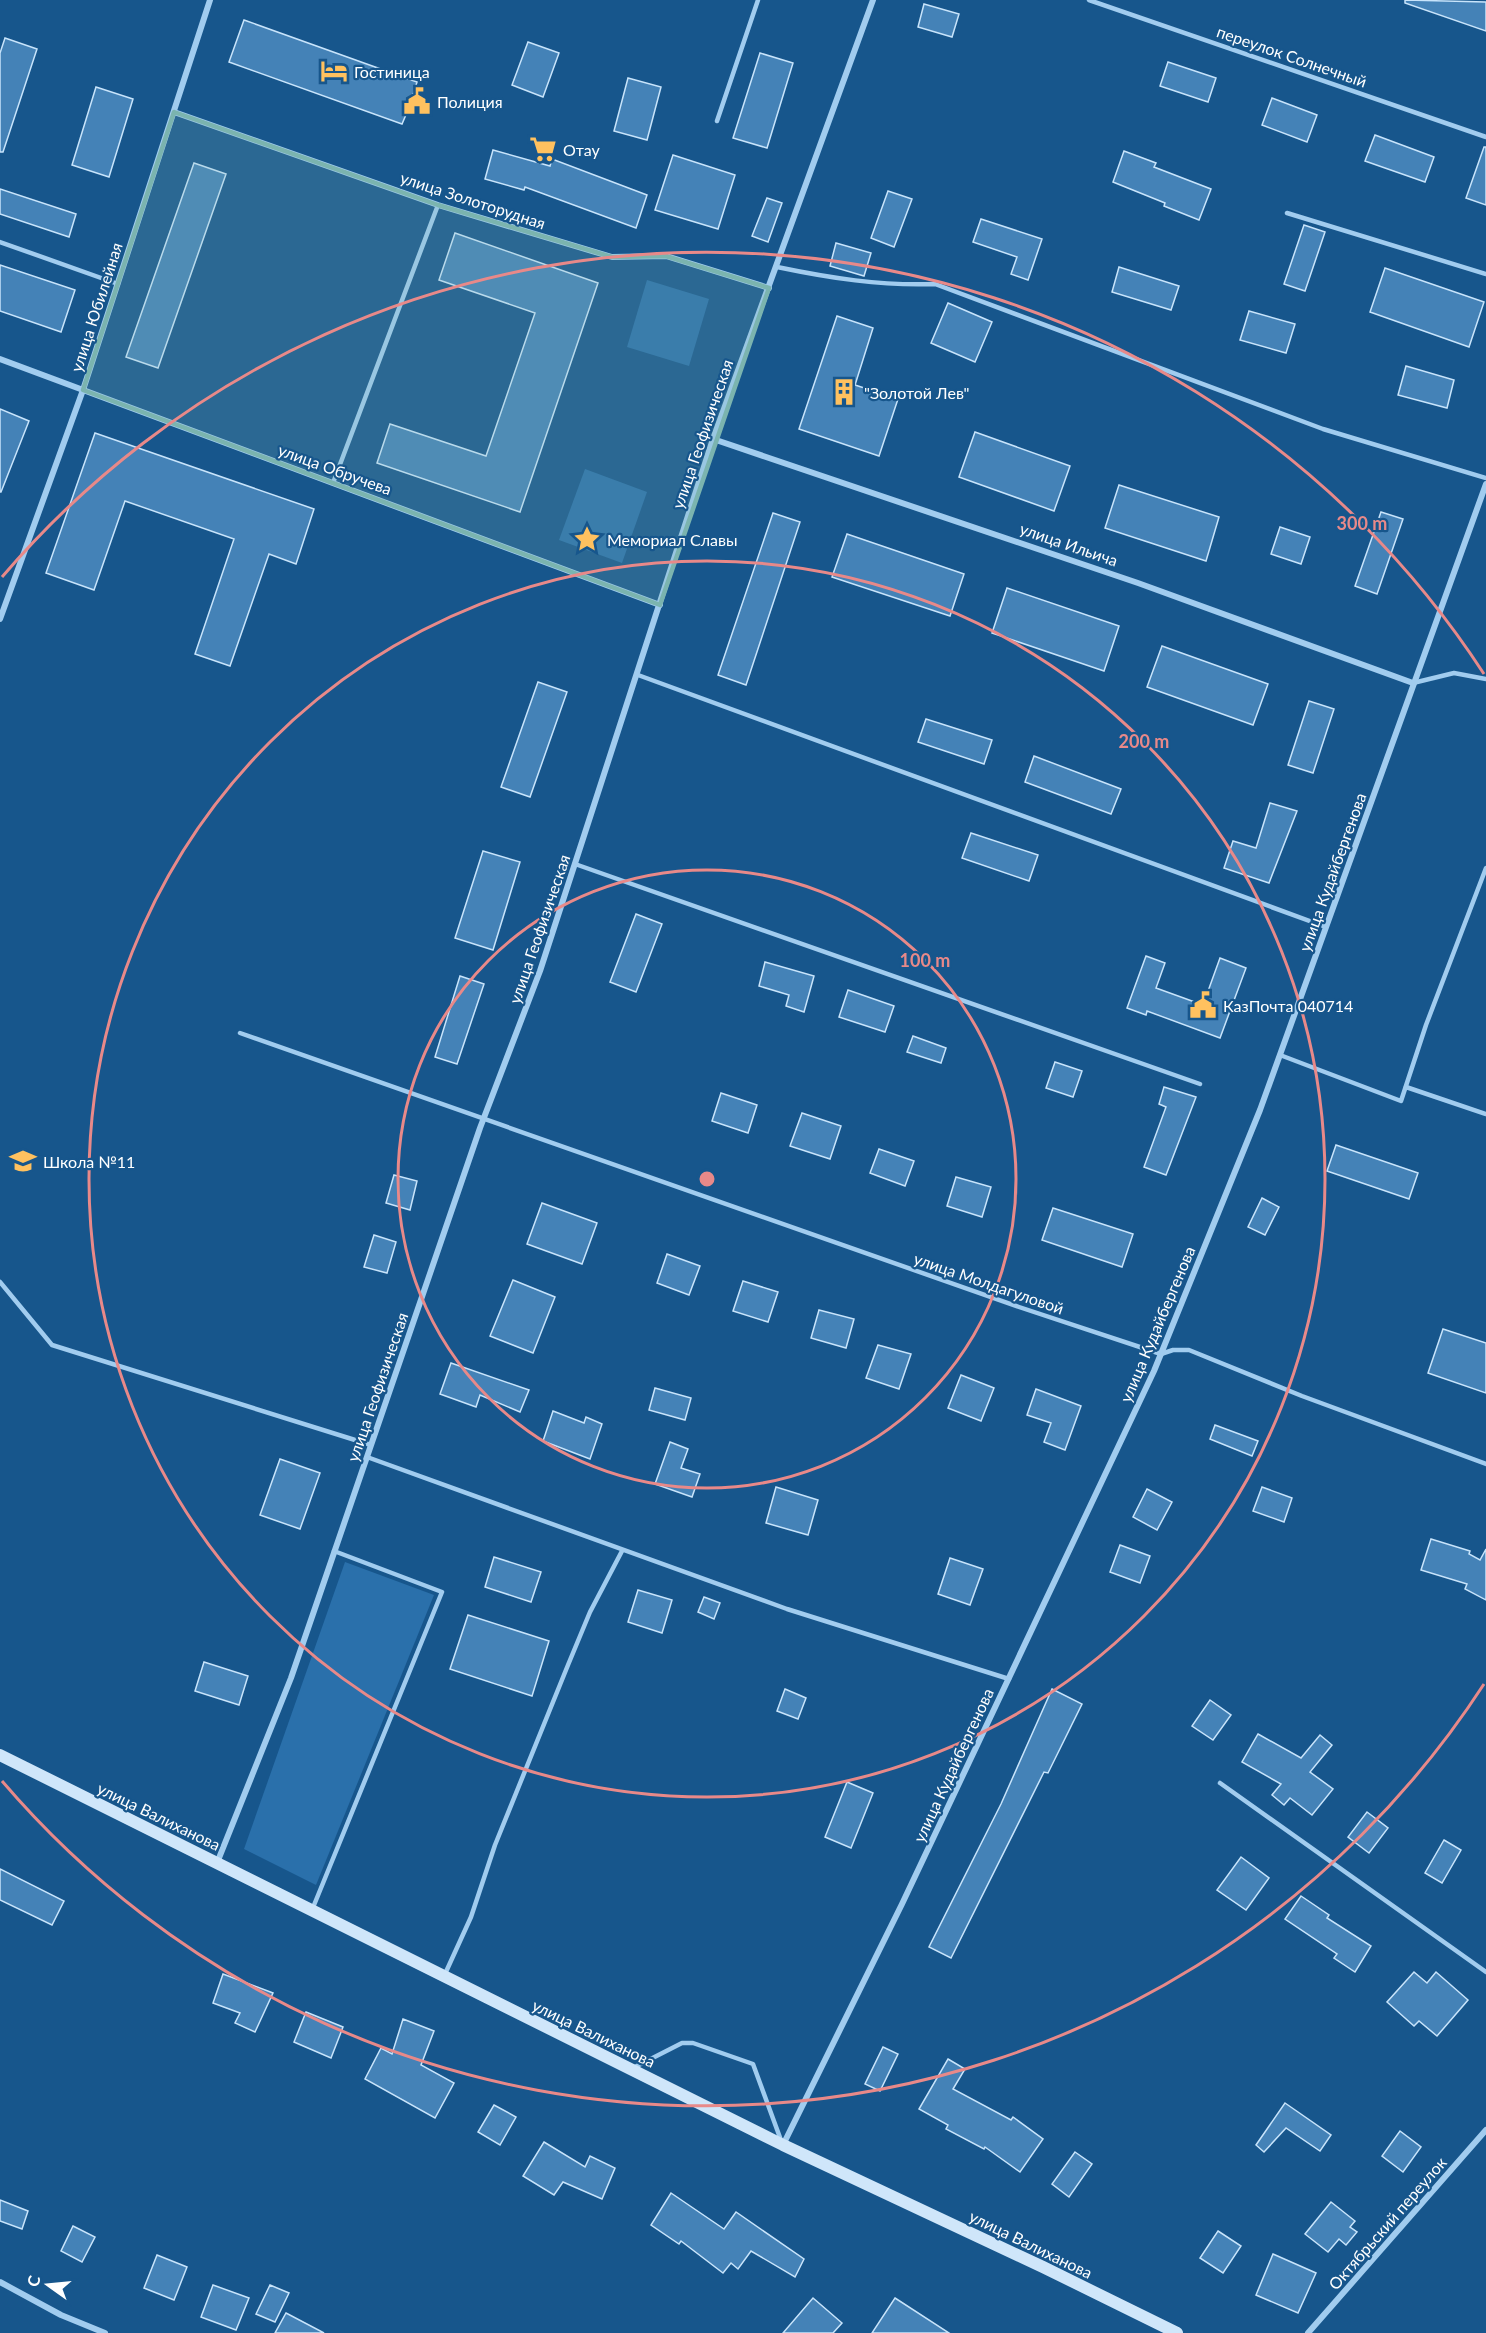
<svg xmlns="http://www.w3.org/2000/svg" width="1486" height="2333" font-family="Lato,sans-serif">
  <rect width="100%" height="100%" fill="#17568c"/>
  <g fill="#2a70ab">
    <polygon points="647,280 709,299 689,366 627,347"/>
    <polygon points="585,469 647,492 622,563 559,540"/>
    <polygon points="345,1562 434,1595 316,1885 244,1849"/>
  </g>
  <g fill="#4482b7" stroke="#c8e4fb" stroke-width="1.5">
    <polygon points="1405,0 1486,2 1486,31 1405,3"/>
    <polygon points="924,4 959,14 952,37 918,27"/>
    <polygon points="244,20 417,82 413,95 424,99 419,114 408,110 402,124 229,62"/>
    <polygon points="5,38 37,49 3,152 0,152 0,53"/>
    <polygon points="528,42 559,53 543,97 512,85"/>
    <polygon points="760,53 793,63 767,148 733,138"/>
    <polygon points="1168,62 1216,78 1208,102 1160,86"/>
    <polygon points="628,78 661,87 647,140 614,131"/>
    <polygon points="96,87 133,99 109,177 72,165"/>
    <polygon points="1272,98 1317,115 1307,142 1262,125"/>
    <polygon points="1375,135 1434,157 1425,182 1365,161"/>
    <polygon points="1484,147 1486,147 1486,205 1466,198"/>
    <polygon points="493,150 550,166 552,159 647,195 636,228 525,187 524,190 485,179"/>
    <polygon points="1124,151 1156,163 1154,167 1211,189 1199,220 1164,206 1165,203 1113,182"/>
    <polygon points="673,155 735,175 718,229 655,210"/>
    <polygon points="194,163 226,174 158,368 126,357"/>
    <polygon points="0,189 76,214 69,237 0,214"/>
    <polygon points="888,191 912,199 894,247 871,238"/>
    <polygon points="767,198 782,203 768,242 752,236"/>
    <polygon points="981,219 1042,239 1028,280 1011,274 1017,257 973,242"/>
    <polygon points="1304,225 1325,232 1305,291 1284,284"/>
    <polygon points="455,233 598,283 520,512 377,463 390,424 486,456 535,313 439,280"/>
    <polygon points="836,243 871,253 864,276 830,266"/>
    <polygon points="0,265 75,290 61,332 0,311"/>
    <polygon points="1119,267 1179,286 1171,310 1112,292"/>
    <polygon points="1385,268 1484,302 1469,347 1370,312"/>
    <polygon points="948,303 992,322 975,362 931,343"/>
    <polygon points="1249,311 1295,324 1286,353 1240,340"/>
    <polygon points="837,316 873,328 855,385 898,399 879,456 799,429"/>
    <polygon points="1406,366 1454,380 1447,408 1398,395"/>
    <polygon points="0,409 29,421 1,492 0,492"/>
    <polygon points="975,432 1070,466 1054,511 959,477"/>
    <polygon points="95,433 314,509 296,564 269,554 230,666 195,654 234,539 125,501 94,590 46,573"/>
    <polygon points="1119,485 1219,517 1206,561 1105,528"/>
    <polygon points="1381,512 1403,519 1377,594 1355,586"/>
    <polygon points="773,513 800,522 746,685 718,675"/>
    <polygon points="1280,527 1310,537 1301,564 1271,554"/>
    <polygon points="847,534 964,574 950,616 832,577"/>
    <polygon points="1007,588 1119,626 1104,671 992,633"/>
    <polygon points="1162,646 1268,684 1253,725 1147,687"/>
    <polygon points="538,682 567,692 530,797 501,787"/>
    <polygon points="1309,701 1334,709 1313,773 1288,765"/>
    <polygon points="926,719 992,740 984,764 918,742"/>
    <polygon points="1034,756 1121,789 1111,814 1025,782"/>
    <polygon points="1270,803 1297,811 1269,883 1224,868 1233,841 1256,848"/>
    <polygon points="971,833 1038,855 1029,881 962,858"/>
    <polygon points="483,851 520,862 493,950 455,938"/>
    <polygon points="636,914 662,924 636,992 610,982"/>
    <polygon points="1146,956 1165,963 1156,988 1203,1005 1220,958 1246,968 1220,1038 1147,1011 1146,1015 1127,1008"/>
    <polygon points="765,962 814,976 804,1012 786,1006 789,995 759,986"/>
    <polygon points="460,976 484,984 457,1064 435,1057"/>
    <polygon points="848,990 894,1006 885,1032 839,1017"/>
    <polygon points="913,1036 946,1048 941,1063 907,1052"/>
    <polygon points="1055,1062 1082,1071 1073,1097 1046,1088"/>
    <polygon points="1164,1087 1196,1097 1166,1175 1144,1167 1166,1107 1159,1104"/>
    <polygon points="721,1093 757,1105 748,1133 712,1121"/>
    <polygon points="802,1113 841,1126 830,1159 790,1146"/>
    <polygon points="1336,1145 1418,1173 1409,1199 1327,1171"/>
    <polygon points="879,1149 914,1161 905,1186 870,1173"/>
    <polygon points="394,1175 417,1181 410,1210 386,1203"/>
    <polygon points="956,1177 991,1187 982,1217 947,1206"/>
    <polygon points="1262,1198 1279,1207 1265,1235 1248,1227"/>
    <polygon points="542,1203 597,1223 582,1264 527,1244"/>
    <polygon points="1053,1208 1133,1234 1122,1267 1042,1240"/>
    <polygon points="374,1235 396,1242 387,1273 364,1267"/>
    <polygon points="667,1254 700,1266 689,1295 657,1283"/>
    <polygon points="513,1280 555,1297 533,1353 490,1336"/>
    <polygon points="743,1281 778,1292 768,1322 733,1311"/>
    <polygon points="819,1310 854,1319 846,1348 811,1338"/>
    <polygon points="1443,1329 1486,1343 1486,1393 1428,1373"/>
    <polygon points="878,1345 911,1354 899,1389 866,1378"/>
    <polygon points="451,1363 529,1390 520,1412 480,1395 476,1407 440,1394"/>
    <polygon points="961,1375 994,1388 981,1421 948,1408"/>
    <polygon points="655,1388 691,1398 685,1420 649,1410"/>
    <polygon points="1036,1389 1081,1406 1065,1450 1044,1442 1051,1423 1027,1415"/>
    <polygon points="553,1411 584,1423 586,1417 602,1424 590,1459 543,1441"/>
    <polygon points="1215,1425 1258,1441 1252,1456 1210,1439"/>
    <polygon points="670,1442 688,1449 681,1468 700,1474 692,1497 655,1484"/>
    <polygon points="280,1459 320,1473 300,1529 260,1515"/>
    <polygon points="776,1487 818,1500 808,1535 766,1523"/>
    <polygon points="1262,1487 1292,1498 1284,1522 1253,1511"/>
    <polygon points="1147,1489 1172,1502 1157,1530 1133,1517"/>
    <polygon points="1431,1539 1470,1551 1469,1554 1480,1560 1486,1549 1486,1600 1465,1589 1467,1584 1421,1570"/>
    <polygon points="1120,1545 1150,1556 1140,1583 1110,1572"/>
    <polygon points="494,1557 541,1572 531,1602 485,1587"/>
    <polygon points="950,1558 983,1569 970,1605 938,1594"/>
    <polygon points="638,1590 672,1600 662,1633 628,1622"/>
    <polygon points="704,1597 720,1603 714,1619 698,1612"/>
    <polygon points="468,1615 549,1641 532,1696 450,1669"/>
    <polygon points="204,1662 248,1676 239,1705 195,1691"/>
    <polygon points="785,1689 806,1698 798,1719 777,1711"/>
    <polygon points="1052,1689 1082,1704 1048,1773 1044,1772 951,1958 929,1947 1001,1804"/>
    <polygon points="1210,1700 1231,1715 1213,1740 1192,1726"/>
    <polygon points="1258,1734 1301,1758 1320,1735 1332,1745 1310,1772 1333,1789 1312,1815 1290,1798 1284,1805 1272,1795 1281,1784 1242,1762"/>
    <polygon points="847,1782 873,1793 851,1848 825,1837"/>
    <polygon points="1367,1812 1388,1828 1369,1853 1348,1837"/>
    <polygon points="1444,1840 1461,1850 1442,1883 1425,1873"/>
    <polygon points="1241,1857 1269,1878 1246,1910 1217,1890"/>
    <polygon points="0,1869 64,1901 52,1925 0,1900"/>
    <polygon points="1301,1896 1329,1915 1327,1918 1371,1946 1355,1972 1334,1958 1337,1954 1285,1919"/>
    <polygon points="1414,1972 1427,1983 1436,1972 1468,2000 1437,2036 1419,2021 1414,2026 1387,2002"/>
    <polygon points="223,1974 273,1993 255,2032 235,2023 240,2013 213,2003"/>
    <polygon points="306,2012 343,2027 331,2058 294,2042"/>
    <polygon points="403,2019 434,2031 421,2065 454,2083 435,2118 365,2079 381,2048 392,2054"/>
    <polygon points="883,2047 898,2054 880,2091 865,2084"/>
    <polygon points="948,2059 965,2069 953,2089 1011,2120 1013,2117 1043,2139 1020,2172 985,2147 984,2149 946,2129 948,2125 919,2109"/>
    <polygon points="1285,2103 1331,2135 1320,2151 1286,2128 1264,2152 1256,2145"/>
    <polygon points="494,2105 516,2117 500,2145 478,2132"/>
    <polygon points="1400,2131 1421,2147 1403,2172 1382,2156"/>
    <polygon points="544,2142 585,2167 590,2156 615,2168 602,2199 563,2182 554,2195 523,2176"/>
    <polygon points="1075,2152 1092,2164 1069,2197 1052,2184"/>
    <polygon points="671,2193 724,2229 736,2212 804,2259 795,2277 751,2251 738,2269 731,2263 723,2273 681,2241 679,2244 651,2225"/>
    <polygon points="0,2200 28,2211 22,2229 0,2221"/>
    <polygon points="1331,2202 1355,2221 1350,2227 1357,2232 1346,2245 1339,2239 1328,2252 1305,2234"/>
    <polygon points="73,2226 95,2237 82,2262 61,2251"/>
    <polygon points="1218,2231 1241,2246 1223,2273 1200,2258"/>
    <polygon points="1273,2254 1316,2273 1298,2313 1256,2295"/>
    <polygon points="157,2255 187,2267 174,2300 144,2288"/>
    <polygon points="213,2285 249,2298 236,2330 201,2317"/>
    <polygon points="270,2285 289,2293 275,2322 256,2314"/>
    <polygon points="813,2298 842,2323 833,2333 783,2333"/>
    <polygon points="895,2298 949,2333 872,2333"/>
    <polygon points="286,2313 324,2333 275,2333"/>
  </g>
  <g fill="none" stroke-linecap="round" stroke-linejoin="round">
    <g stroke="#a1ccef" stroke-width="4.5">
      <polyline points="1089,0 1486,137"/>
      <polyline points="717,121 758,0"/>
      <polyline points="1287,213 1486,274"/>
      <polyline points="0,242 118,284"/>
      <path d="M 777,267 C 830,278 880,286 935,284 L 1323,429 L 1486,478"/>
      <polyline points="333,483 438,205"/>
      <polyline points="638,675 1326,927"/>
      <polyline points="1413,683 1454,673 1486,679"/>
      <polyline points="575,864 1200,1084"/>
      <polyline points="240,1033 1019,1307 1161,1354 1173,1350 1189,1350 1302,1396 1486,1464"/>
      <polyline points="1280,1055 1401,1101 1426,1025 1486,868"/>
      <polyline points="1406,1087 1486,1114"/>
      <polyline points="0,1282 52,1345 371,1445"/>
      <polyline points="367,1457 787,1609 1009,1679"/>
      <polyline points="1220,1783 1486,1972"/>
      <polyline points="312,1910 442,1592 334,1551"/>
      <polyline points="445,1974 471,1917 495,1845 568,1665 590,1612 622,1551"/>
      <polyline points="633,2068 682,2043 693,2043 753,2064 782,2143"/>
    </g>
    <g stroke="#a1ccef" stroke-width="6">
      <polyline points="174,112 438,205 612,257 666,256 769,288"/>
      <polyline points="0,359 660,605"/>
      <polyline points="713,439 1138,583 1413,683"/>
      <polyline points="0,619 83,390 210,0"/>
      <polyline points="217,1863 291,1678 480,1128 540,971 713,439 873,0"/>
      <polyline points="783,2145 902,1904 1154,1371 1260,1110 1486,484"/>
      <polyline points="0,2282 61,2315 105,2333"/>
      <polyline points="1308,2333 1486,2130"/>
    </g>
    <polyline stroke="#cfe6fa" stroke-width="12" points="0,1755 783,2145 1043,2267 1177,2333"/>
  </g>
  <path fill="#7bb4af" fill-opacity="0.2" stroke="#7bb4af" stroke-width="4.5" stroke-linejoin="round" d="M 174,112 L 438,205 L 612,257 L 666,256 L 769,288 L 660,605 L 83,390 Z"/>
  <g fill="none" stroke="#e88989" stroke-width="3">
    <circle cx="707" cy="1179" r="309"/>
    <circle cx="707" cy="1179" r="618"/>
    <path d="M1484 1684A927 927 0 0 1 2 1781M2 577A927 927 0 0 1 1484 674"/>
  </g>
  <defs>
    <symbol id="hotel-bare" viewBox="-9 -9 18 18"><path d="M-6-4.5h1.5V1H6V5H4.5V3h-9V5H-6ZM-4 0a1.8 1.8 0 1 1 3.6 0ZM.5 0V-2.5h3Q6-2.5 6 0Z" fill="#ffc15f" stroke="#17568c" stroke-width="2.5" paint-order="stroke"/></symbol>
    <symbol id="civic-bare" viewBox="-9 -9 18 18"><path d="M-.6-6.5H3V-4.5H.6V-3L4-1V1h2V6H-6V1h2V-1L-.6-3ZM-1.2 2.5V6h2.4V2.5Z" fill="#ffc15f" stroke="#17568c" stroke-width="2.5" paint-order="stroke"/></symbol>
    <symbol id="supermarket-bare" viewBox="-9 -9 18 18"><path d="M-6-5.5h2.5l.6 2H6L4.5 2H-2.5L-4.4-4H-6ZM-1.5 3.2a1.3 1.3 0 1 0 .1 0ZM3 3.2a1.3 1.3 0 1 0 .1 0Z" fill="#ffc15f" stroke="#17568c" stroke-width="2.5" paint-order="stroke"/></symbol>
    <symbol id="building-bare" viewBox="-9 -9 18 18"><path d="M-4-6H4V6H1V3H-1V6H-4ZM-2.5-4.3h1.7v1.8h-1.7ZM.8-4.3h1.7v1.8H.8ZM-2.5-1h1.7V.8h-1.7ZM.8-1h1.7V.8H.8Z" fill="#ffc15f" stroke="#17568c" stroke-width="2.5" paint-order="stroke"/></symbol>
    <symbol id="sight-bare" viewBox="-9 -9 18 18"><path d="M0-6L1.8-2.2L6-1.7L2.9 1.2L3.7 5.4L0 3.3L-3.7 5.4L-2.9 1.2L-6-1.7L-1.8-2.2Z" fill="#ffc15f" stroke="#17568c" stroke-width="2.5" paint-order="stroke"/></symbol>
    <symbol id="school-bare" viewBox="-9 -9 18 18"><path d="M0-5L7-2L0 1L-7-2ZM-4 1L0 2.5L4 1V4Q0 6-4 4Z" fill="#ffc15f" stroke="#17568c" stroke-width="2.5" paint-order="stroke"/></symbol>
  </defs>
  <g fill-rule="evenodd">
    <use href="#hotel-bare" x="315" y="52" width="38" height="38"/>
    <use href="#civic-bare" x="398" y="82" width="38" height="38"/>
    <use href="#supermarket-bare" x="524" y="130" width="38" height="38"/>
    <use href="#building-bare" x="825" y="373" width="38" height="38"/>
    <use href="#sight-bare" x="568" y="520" width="38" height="38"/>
    <use href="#civic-bare" x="1184" y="986" width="38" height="38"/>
    <use href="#school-bare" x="4" y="1142" width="38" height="38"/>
  </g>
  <g text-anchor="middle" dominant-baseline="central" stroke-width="4.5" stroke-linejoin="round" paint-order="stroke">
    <g font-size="16" fill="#fff" stroke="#17568c">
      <text transform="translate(1292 56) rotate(19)">переулок Солнечный</text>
      <text transform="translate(473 200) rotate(18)">улица Золоторудная</text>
      <text transform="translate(96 307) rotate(-72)">улица Юбилейная</text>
      <text transform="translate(702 434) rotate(-71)">улица Геофизическая</text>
      <text transform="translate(335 469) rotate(20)">улица Обручева</text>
      <text transform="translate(1069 544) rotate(19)">улица Ильича</text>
      <text transform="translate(1332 872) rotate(-70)">улица Кудайбергенова</text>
      <text transform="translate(539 929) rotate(-71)">улица Геофизическая</text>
      <text transform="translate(989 1283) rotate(19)">улица Молдагуловой</text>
      <text transform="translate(1157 1324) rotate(-67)">улица Кудайбергенова</text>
      <text transform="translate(377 1387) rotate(-71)">улица Геофизическая</text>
      <text transform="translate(953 1765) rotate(-65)">улица Кудайбергенова</text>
      <text transform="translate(159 1816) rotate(26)">улица Валиханова</text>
      <text transform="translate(594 2033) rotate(26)">улица Валиханова</text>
      <text transform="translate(1387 2223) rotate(-49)">Октябрьский переулок</text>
      <text transform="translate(1031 2244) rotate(26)">улица Валиханова</text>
    </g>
    <g font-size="16" fill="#fff" stroke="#17568c" text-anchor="start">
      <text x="354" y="71">Гостиница</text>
      <text x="437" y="101">Полиция</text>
      <text x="563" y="149">Отау</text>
      <text x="864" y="392">"Золотой Лев"</text>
      <text x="607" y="539">Мемориал Славы</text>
      <text x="1223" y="1005">КазПочта 040714</text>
      <text x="43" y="1161">Школа №11</text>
    </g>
  </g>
  <circle cx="707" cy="1179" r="9" fill="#e88989" stroke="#17568c" stroke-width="3"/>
  <g font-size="18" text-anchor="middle" font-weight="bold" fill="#e88989" stroke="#17568c" stroke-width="4.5" stroke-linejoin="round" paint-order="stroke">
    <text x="1362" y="530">300 m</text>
    <text x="1144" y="748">200 m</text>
    <text x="925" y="967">100 m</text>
  </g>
  <g transform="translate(48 2285) rotate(285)" stroke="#17568c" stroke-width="4.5" paint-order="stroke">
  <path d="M0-4.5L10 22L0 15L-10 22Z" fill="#ffffff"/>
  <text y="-9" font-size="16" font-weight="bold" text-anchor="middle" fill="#ffffff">С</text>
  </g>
</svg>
